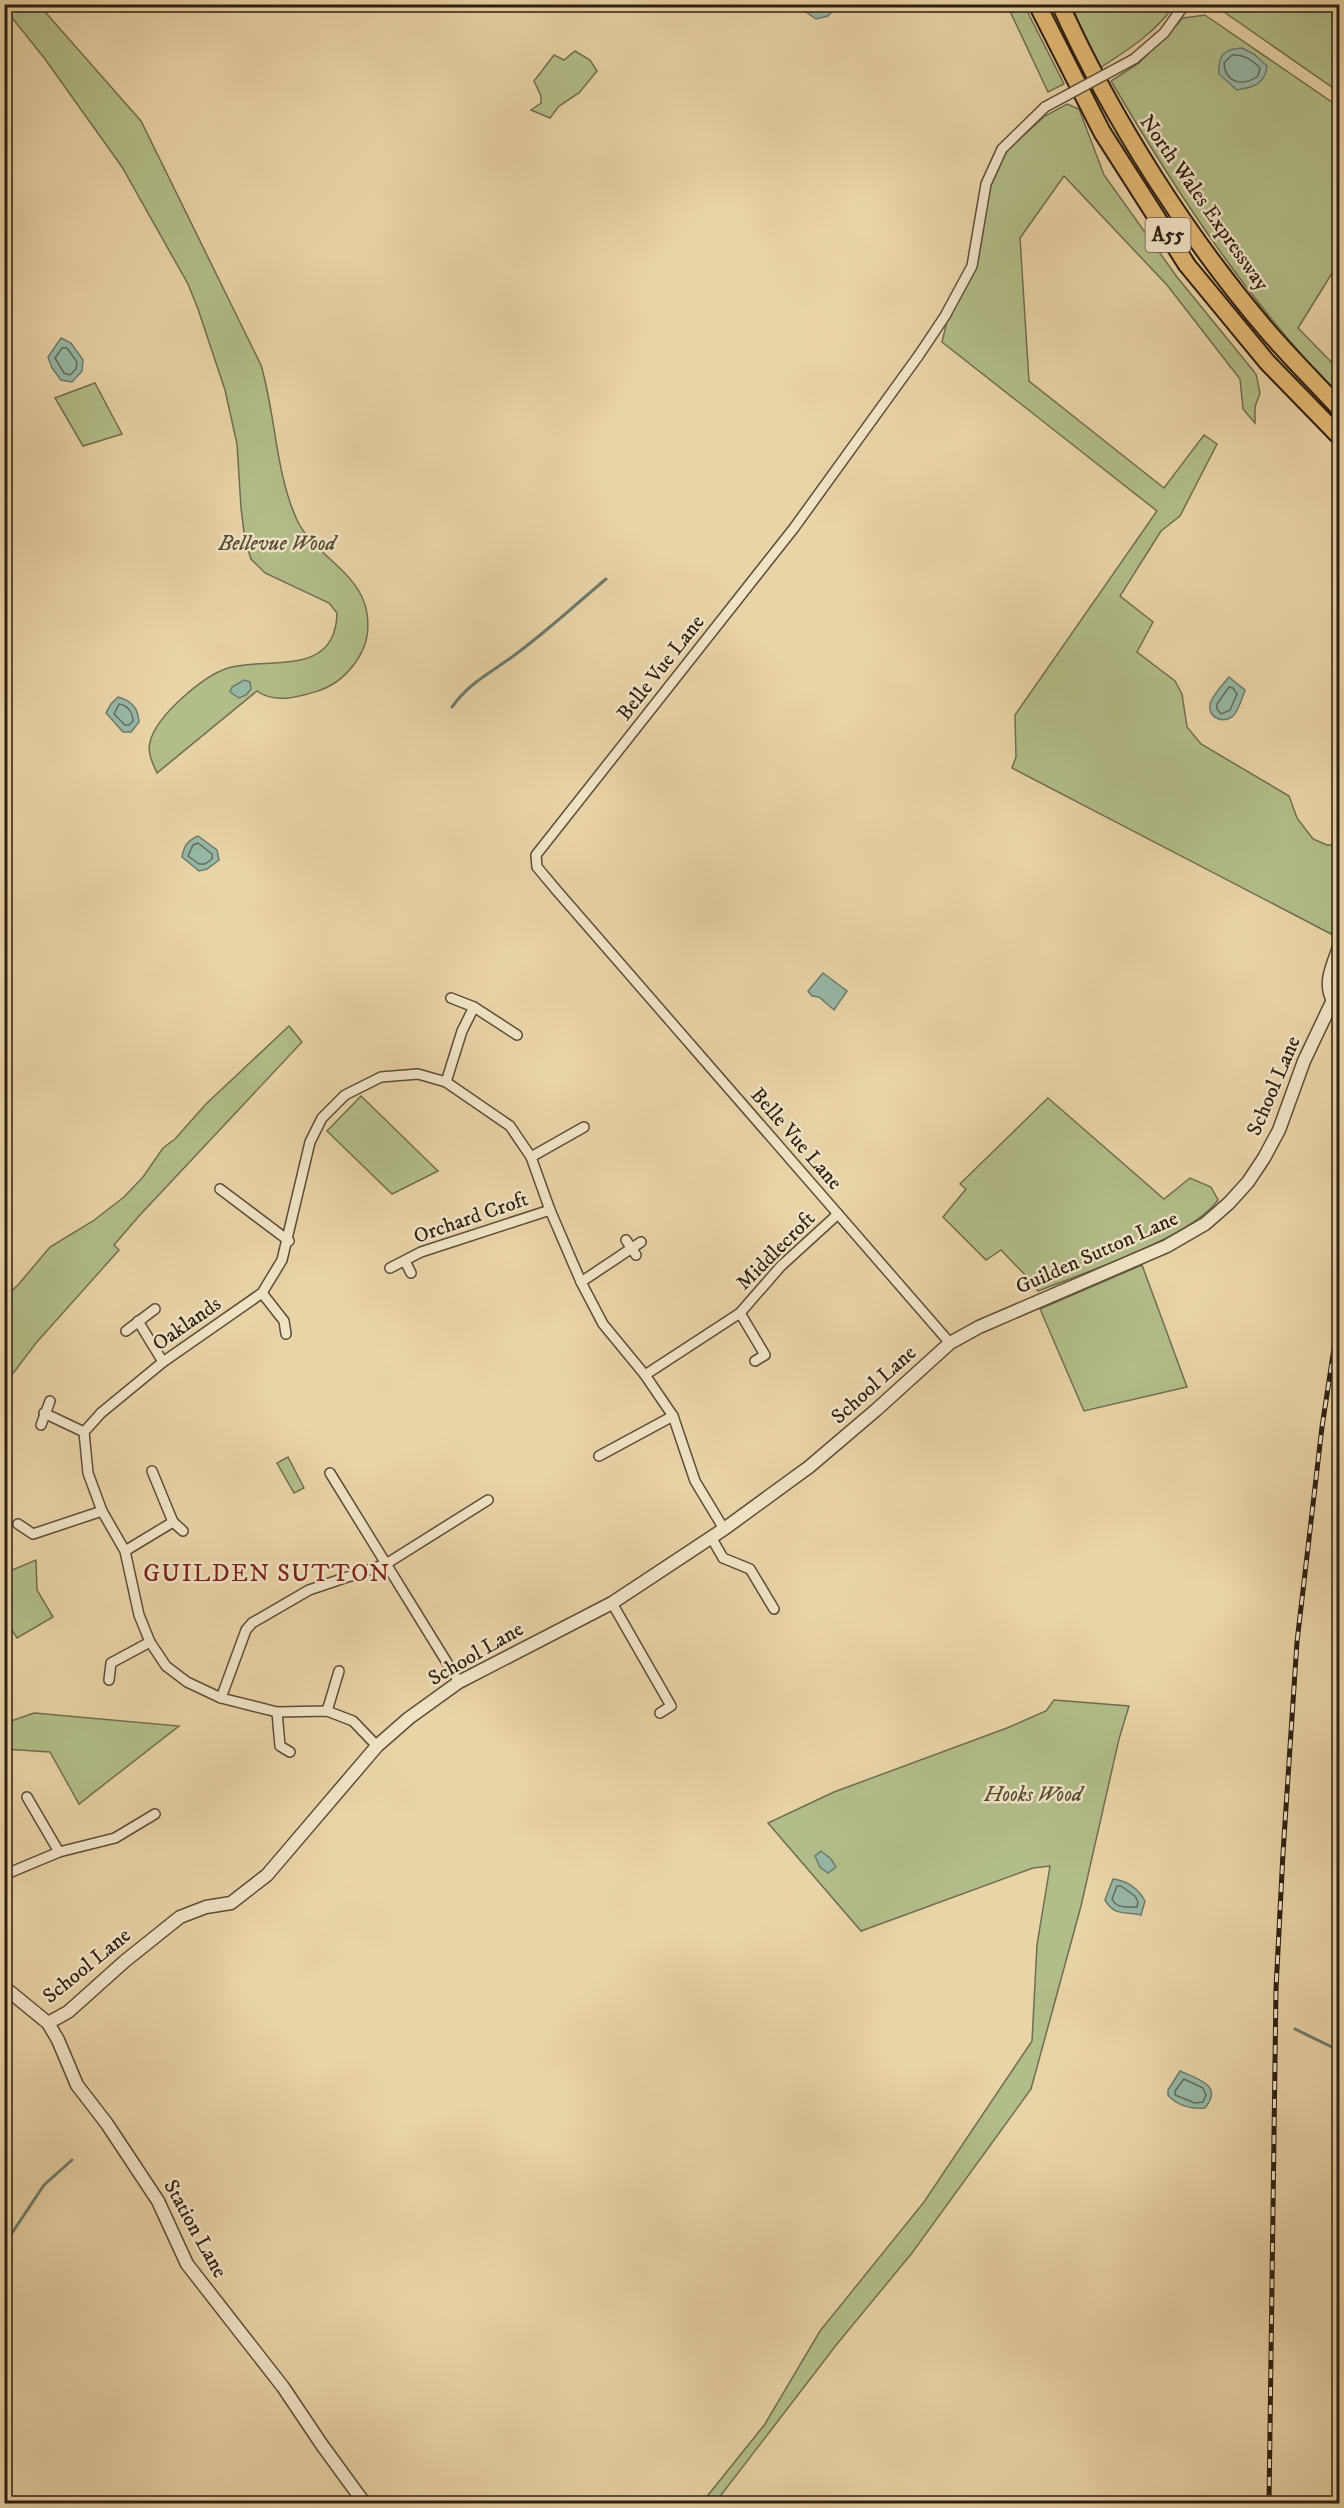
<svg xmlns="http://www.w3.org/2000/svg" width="1344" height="2508" font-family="'IM FELL DW Pica',serif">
  <rect width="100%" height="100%" fill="#e9d4a7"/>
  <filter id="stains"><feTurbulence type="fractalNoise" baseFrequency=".00333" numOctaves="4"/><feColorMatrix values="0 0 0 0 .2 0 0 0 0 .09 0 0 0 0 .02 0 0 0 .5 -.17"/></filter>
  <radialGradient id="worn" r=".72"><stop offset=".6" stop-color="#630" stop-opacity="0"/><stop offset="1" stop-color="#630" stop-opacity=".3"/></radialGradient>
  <g fill="#b2be8a" stroke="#706e4e" stroke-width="1.5">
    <path d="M 5,5 L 39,5 L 141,121 L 261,365 C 276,416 275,471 297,520 C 314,556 360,571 367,613 C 369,629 368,642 359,657 C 350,672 336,685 318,691 C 298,697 275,704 257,691 L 157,773 C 153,764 147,753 150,742 C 156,716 203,676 228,668 C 266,656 336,679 337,613 L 329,603 L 265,573 L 251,559 L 245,540 L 241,508 L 237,444 L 225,390 L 198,309 L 188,284 L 122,167 L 45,59 L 5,9 Z"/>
    <polygon points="1007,5 1024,5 1064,84 1048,92"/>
    <path d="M 1071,5 L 1175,5 C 1153,34 1131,48 1100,68 Z"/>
    <polygon points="1214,5 1339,5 1339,92"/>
    <path d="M 1205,15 L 1339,107 L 1339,262 L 1298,328 L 1339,370 L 1339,395 C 1248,302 1177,193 1111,81 L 1139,63 L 1183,18 Z"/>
    <polygon points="575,51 590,60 597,71 579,93 559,106 550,118 531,110 541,103 541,96 534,81 554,55 564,60"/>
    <polygon points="1067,104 1079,109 1104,175 1177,277 1256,374 1260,393 1255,407 1255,423 1243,409 1240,379 1167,285 1064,176 1020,238 1029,381 1164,488 1204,435 1217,444 1180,516 1161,531 1120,596 1153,622 1137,652 1175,681 1182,694 1187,727 1201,744 1289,796 1297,818 1313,839 1327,845 1339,845 1339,911 1335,936 1012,768 1016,757 1015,715 1157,511 942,342 948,317 976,266 981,223 990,185 1005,152 1045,116"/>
    <polygon points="95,383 122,434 83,446 55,398"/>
    <polygon points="289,1026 302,1042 139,1216 114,1245 119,1250 36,1343 5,1384 5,1297 18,1285 50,1247 93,1221 124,1197 143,1177 163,1148 175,1139 206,1104"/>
    <polygon points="361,1096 438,1171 392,1194 327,1131"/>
    <path d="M 1048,1098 L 1164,1199 L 1190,1178 L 1211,1187 L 1218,1200 C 1191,1238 1083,1273 1038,1291 L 1032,1282 L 1001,1250 L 986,1260 L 943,1217 L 966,1189 L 960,1184 Z"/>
    <polygon points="1142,1265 1187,1387 1084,1411 1040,1309"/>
    <polygon points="288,1457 304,1488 294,1493 277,1463"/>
    <polygon points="36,1560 37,1590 53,1617 17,1638 5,1619 5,1573"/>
    <polygon points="1054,1700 1129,1706 1119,1739 1081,1906 1031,2089 912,2253 837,2344 715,2503 701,2504 765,2424 820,2331 924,2202 1032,2041 1037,1945 1050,1866 1033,1868 861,1931 768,1823 834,1792 1007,1728 1046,1711"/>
    <polygon points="34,1713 179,1726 79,1804 50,1752 5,1749 5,1723"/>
  </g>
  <g fill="#97b8a7" stroke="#6d7a6c" stroke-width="1.5">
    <polygon points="796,5 838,5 828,16 816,19"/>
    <path d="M 1242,48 L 1254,54 L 1267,66 C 1265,85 1253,87 1237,90 L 1219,74 C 1218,56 1223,49 1242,48 Z"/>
    <polygon points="61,338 71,343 83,360 82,371 72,382 61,380 52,368 48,357"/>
    <path d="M 1229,677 L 1245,690 C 1242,698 1239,710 1233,716 C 1223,724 1208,718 1210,704 C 1212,696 1223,684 1229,677 Z"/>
    <polygon points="244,680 250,682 251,689 246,695 239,698 230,692 232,687"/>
    <path d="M 118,697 C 132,701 138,708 139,722 L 131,732 L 123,732 L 106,713 L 111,704 Z"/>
    <path d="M 198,836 L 217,850 L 219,860 L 207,869 L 199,871 L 182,857 C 184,846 187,841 198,836 Z"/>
    <polygon points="823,973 847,991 834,1010 819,997 812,996 808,991"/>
    <polygon points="821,1851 831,1859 836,1867 828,1873 820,1867 815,1856"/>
    <path d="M 1113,1879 C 1128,1881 1138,1888 1145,1901 L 1141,1915 C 1125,1911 1115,1917 1105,1900 Z"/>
    <path d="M 1180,2071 C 1197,2079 1224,2085 1205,2108 C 1192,2109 1177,2106 1168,2095 L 1168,2090 Z"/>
  </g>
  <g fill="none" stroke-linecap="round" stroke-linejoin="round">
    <g stroke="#626b5d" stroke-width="1.5">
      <path d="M 1232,55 C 1244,54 1252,60 1260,68 L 1258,76 C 1243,87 1225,83 1224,63 Z"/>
      <polygon points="62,348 67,348 77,362 76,369 70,375 64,373 55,358"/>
      <polygon points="1229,687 1233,688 1237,694 1230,710 1221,714 1217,709 1217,704"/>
      <path d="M 119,704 C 128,705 133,713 133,721 L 129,725 L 125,725 L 114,714 Z"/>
      <polygon points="198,843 212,854 212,859 205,864 199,864 188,856 193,845"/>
      <path d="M 1121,1886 L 1135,1896 L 1138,1902 L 1137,1907 C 1127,1907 1117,1909 1112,1899 L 1117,1886 Z"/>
      <polygon points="1184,2079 1203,2088 1206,2095 1203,2102 1195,2103 1175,2095 1175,2091"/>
    </g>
    <g stroke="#6d7a6c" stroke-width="3">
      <path d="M 452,707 C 468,684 490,673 512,657 C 545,633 575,605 606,579"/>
      <polyline points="1295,2029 1340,2051"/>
      <polyline points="4,2245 44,2185 72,2160"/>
    </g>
    <defs>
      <g id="minor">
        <polyline points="1134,59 1164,33 1185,4"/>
        <path d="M 1332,1002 C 1321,982 1332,964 1339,943"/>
        <polyline points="474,1007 517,1035"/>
        <polyline points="446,1082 462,1031 474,1007 451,998"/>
        <polyline points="531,1157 584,1127"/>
        <polyline points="220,1189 289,1241"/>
        <polyline points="626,1240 636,1255"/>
        <polyline points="405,1261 411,1273"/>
        <polyline points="390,1268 421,1252 550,1210"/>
        <polyline points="581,1282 641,1242"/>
        <polyline points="262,1293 284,1321 286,1334"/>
        <polyline points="740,1313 781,1266 838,1214"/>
        <polyline points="138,1321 163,1362"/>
        <polyline points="126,1331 155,1309"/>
        <polyline points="950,1343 558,892 537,867 536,855 794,528 919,355 945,316 972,266 986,184 1002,149 1045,107"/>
        <polyline points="645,1375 740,1313 765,1355 755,1361"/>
        <polyline points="44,1413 84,1432"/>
        <polyline points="41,1425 50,1401"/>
        <polyline points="599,1456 673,1416"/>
        <polyline points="152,1471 173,1522"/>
        <polyline points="330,1473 459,1682"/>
        <polyline points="18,1524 33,1534 102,1511"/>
        <polyline points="711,1537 723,1558 750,1569 774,1609"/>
        <polyline points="125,1551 173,1522 183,1531"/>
        <polyline points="612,1603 671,1706 660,1713"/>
        <polyline points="109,1680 111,1663 150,1642"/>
        <polyline points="221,1698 246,1630 252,1623 309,1590 386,1564 488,1500"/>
        <polyline points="327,1711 339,1671"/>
        <polyline points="277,1712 280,1746 290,1752"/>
        <polyline points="377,1746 353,1721 327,1711 277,1712 221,1698 187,1682 166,1666 150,1642 139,1615 125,1551 102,1511 88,1473 84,1432 101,1413 163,1362 262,1293 282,1260 310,1142 322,1118 345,1095 381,1077 418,1074 446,1082 510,1126 531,1157 550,1210 581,1282 603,1324 645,1375 673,1416 695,1481 724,1529"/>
        <polyline points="27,1797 59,1852"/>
        <polyline points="4,1875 59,1852 115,1838 155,1814"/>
      </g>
      <g id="tertiary">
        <polyline points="4,1987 48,2023 58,2040 77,2085 107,2124 158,2201 187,2264 283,2387 322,2445 365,2504"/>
        <polyline points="48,2023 68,2012 125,1961 180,1917 206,1907 231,1903 267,1875 377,1746 409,1718 459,1682 612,1603 724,1529 809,1467 876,1410 950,1343 979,1327 1167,1246 1205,1224 1229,1203 1248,1182 1264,1158 1279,1130 1304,1061 1332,1002 1340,993"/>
      </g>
      <g id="trunk">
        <polyline points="1037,4 1102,132 1187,265 1267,362 1340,437"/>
        <path d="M 1060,4 C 1112,119 1189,240 1271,335 C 1293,360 1317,384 1340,409"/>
      </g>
    </defs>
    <use href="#minor" stroke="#5d4c38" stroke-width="12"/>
    <use href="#tertiary" stroke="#5d4c38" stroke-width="15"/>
    <use href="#trunk" stroke="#2e1e13" stroke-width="20"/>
    <use href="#minor" stroke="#f1e3c6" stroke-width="9"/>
    <use href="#tertiary" stroke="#f1e3c6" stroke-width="12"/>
    <use href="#trunk" stroke="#e4ba74" stroke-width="16"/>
    <defs>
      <polyline id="rail" points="1269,2504 1276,1989 1283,1853 1297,1642 1322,1427 1340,1309"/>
    </defs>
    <use href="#rail" stroke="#2e1e13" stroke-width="5"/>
    <use href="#rail" stroke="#f1e3c6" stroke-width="3" stroke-dasharray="9" stroke-linecap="butt"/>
    <defs>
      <polyline id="minor-bridge" points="1045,107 1134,59"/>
    </defs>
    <use href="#minor-bridge" stroke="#5d4c38" stroke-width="12" stroke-linecap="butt"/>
    <use href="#minor-bridge" stroke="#f1e3c6" stroke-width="9"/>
  </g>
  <g text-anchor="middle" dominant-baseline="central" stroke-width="5" stroke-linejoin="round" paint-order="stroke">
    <rect fill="#f1e3c6" stroke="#685949" stroke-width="1.5" x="1145.5" y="218" width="45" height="34" rx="4.5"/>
    <g font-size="20" font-weight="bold" fill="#2e1e13">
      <text x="1168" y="235">A55</text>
    </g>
    <g font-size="21" fill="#2e1e13" stroke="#f1e3c6">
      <text transform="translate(1204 203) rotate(55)">North Wales Expressway</text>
      <text transform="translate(661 668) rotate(-52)">Belle Vue Lane</text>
      <text transform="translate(1274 1086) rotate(-67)">School Lane</text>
      <text transform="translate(796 1139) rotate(49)">Belle Vue Lane</text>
      <text transform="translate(471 1218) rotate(-19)">Orchard Croft</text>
      <text transform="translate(776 1251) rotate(-45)">Middlecroft</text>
      <text transform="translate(1097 1253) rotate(-24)">Guilden Sutton Lane</text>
      <text transform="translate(187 1324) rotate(-35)">Oaklands</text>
      <text transform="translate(874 1385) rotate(-42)">School Lane</text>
      <text transform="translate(476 1654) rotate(-30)">School Lane</text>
      <text transform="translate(87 1966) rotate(-39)">School Lane</text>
      <text transform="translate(195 2229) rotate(61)">Station Lane</text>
    </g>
    <g font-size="21" font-style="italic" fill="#564e37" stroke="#f1e3c6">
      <text x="277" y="544">Bellevue Wood</text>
      <text x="1033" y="1795">Hooks Wood</text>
    </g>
    <g font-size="24" letter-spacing="1.5" fill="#7a1f14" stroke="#f1e3c6">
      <text x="267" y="1574">GUILDEN SUTTON</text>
    </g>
  </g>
  <rect width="1344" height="2508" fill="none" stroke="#e9d4a7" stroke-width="24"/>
  <rect x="6" y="6" width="1332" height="2496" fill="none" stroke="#2e1e13" stroke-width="3"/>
  <rect x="12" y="12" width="1320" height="2484" fill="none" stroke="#2e1e13" stroke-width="1.5"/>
  <rect width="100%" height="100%" filter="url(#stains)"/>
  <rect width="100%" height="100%" fill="url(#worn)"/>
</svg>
